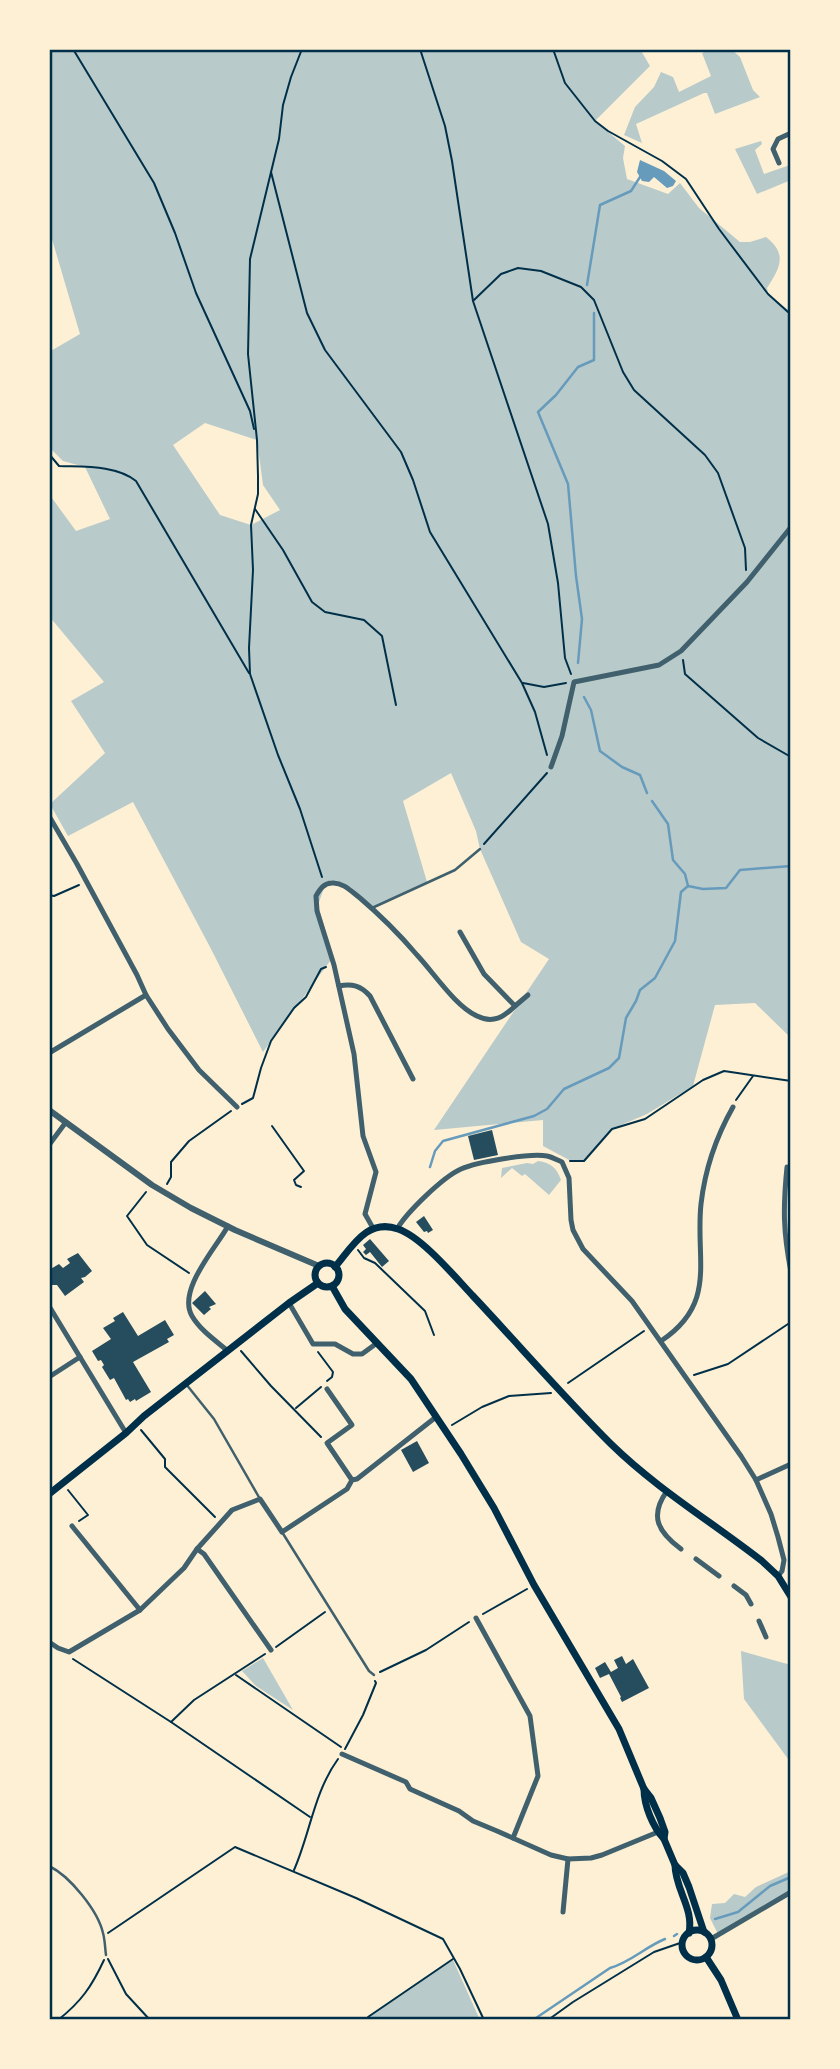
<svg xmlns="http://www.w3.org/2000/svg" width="840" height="2069" font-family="Signika,sans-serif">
  <rect width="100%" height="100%" fill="#fdf0d5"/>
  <g fill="#b9caca" fill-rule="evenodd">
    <path d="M 49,49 L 640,49 L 650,66 L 595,121 L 625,146 L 623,158 L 627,179 L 668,194 L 680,183 L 699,208 L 740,242 L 750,242 L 766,237 C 788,254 780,268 767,288 L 768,294 L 791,312 L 791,1038 L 755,1003 L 715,1005 L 693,1086 L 647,1114 L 612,1129 L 584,1161 L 571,1161 L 543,1146 L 543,1120 L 434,1130 L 549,959 L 521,942 L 480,849 L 476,831 L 451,773 L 403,801 L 427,882 L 372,908 L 339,884 L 325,885 L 318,905 L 333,957 L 263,1052 L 210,947 L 133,802 L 68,836 L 50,804 L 105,753 L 71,701 L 104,682 L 49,616 L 49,494 L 76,531 L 110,519 L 85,467 L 63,461 L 49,447 L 49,352 L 80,334 L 49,229 ZM 205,423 L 257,440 L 263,485 L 280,510 L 251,525 L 220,515 L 173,445 Z"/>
    <polygon points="711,49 731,49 740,57 753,90 760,97 715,114 707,93 704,93 636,124 642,143 624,135 635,107 654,87 661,72 673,77 679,92 711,76 702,53"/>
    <polygon points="761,141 762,144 755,150 764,174 790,165 791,155 791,180 757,194 735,149"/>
    <path d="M 538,1161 C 551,1163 556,1167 561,1180 L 549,1195 L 525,1174 L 522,1176 L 512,1168 L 501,1178 L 502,1168 L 527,1163 L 533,1164 Z"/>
    <polygon points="741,1651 791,1665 791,1763 744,1699"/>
    <polygon points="263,1658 293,1710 256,1686 242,1671"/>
    <polygon points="791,1871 791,1892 719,1936 710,1918 712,1904 725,1903 734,1894 745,1897 756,1887"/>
    <polygon points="453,1960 480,2020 364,2020"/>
  </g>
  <polygon fill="#669bbc" points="640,160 664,171 676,181 673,186 667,188 654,177 649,182 642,181 637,172"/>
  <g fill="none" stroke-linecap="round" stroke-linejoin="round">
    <g stroke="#669bbc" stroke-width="2.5">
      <polyline points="587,285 600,205 631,191 640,177"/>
      <polyline points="578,663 582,619 576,576 568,484 538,412 556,395 578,367 594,360 594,313"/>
      <polyline points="584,697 591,710 600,751 622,767 640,775 647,793"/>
      <polyline points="652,801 668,824 673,860 685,874 688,886"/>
      <polyline points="688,886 703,889 726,888 740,870 791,866"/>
      <polyline points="430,1167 435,1151 443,1141 534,1116 547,1109 564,1089 609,1068 619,1058 626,1018 636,1001 640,990 655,978 675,941 681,892 688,886"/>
      <polyline points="715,1919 738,1912 770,1886 791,1877"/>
      <polyline points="674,1936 677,1934"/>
      <path d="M 533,2020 L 610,1968 C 631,1962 645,1947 665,1939"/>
    </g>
  </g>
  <g fill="#264d5e">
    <polygon points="492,1130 498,1155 474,1160 468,1136"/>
    <polygon points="424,1216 433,1230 428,1233 427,1231 424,1232 416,1222"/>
    <polygon points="370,1239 389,1261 382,1267 370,1252 366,1255 363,1252 366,1249 363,1245"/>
    <polygon points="78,1253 92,1271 85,1277 81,1278 84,1282 65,1296 57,1285 49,1285 49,1279 51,1277 49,1270 59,1264 63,1268 70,1263 67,1259"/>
    <polygon points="205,1291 216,1304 209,1307 211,1309 204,1315 192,1303"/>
    <polygon points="123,1312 138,1336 165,1320 174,1335 167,1339 169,1342 133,1362 151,1392 136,1401 135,1399 130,1402 128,1399 126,1400 114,1378 110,1380 102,1367 104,1365 101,1360 98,1361 92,1351 111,1339 103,1328 115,1321 113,1318"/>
    <polygon points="417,1441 429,1463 413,1472 401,1450"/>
    <polygon points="622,1656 626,1664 633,1659 649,1688 622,1702 620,1698 621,1697 609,1674 600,1678 595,1668 605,1662 611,1672 618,1668 614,1660"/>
  </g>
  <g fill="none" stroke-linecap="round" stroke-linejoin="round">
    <g stroke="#003049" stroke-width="2">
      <polyline points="73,49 154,183 175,233 196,293 250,411 254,429"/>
      <polyline points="302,49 291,77 283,105 279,139 250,259 248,354 257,440 258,476 258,494 251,525 253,570 249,648 250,674 278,755 300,809 322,877"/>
      <polyline points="420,49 445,126 452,161 473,301 548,524 558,583 565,658 571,674"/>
      <polyline points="553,49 565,83 595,121 608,131 662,161 686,179 719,229 768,294 788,312 791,312"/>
      <polyline points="271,172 307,313 325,350 401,452 413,480 430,532 522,683 535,712 547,755"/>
      <polyline points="474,300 501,274 518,268 541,271 581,287 594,300 623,372 634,390 705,455 718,473 745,548 746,570"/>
      <path d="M 49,454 L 59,466 C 84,467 116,465 136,481 L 249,673"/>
      <polyline points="255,509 283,550 312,602 325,612 364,620 382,636 396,705"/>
      <polyline points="683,660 685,674 758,738 791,757"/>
      <polyline points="523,683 544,687 566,683"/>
      <polyline points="484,844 547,773"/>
      <polyline points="49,895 54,896 79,885"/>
      <polyline points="736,1100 753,1076"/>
      <polyline points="242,1104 253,1098 261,1068 271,1041 294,1008 306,997 321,969 326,967"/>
      <polyline points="49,1123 50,1132"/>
      <polyline points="272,1126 304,1171 294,1180 296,1185 301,1187"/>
      <polyline points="570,1161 584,1161 612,1129 645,1119 703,1080 724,1071 791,1081"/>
      <polyline points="167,1184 171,1177 171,1162 189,1141 231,1111"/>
      <polyline points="146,1192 127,1216 147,1245 189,1273"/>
      <polyline points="358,1250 364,1258 375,1263 425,1311 434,1335"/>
      <polyline points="241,1351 271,1386 321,1437"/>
      <polyline points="318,1352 333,1372 332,1377 327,1381"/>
      <polyline points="694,1375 728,1364 791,1322"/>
      <polyline points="568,1383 644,1331"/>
      <polyline points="296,1408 321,1387"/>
      <polyline points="452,1425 482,1407 509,1396 551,1393"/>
      <polyline points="141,1430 165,1459 165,1467 215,1517"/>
      <polyline points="68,1490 88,1515 79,1521"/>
      <polyline points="483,1614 527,1589"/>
      <polyline points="276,1647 325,1612"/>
      <polyline points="73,1659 171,1722 310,1817"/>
      <polyline points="380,1672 426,1650 469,1622"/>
      <polyline points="236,1675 341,1747"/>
      <polyline points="171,1722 194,1700 265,1654"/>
      <polyline points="345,1749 363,1715 376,1683 375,1681"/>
      <path d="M 294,1870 C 310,1834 314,1792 338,1759"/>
      <polyline points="108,1933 235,1847 356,1898 443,1939 460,1969 484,2020"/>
      <polyline points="108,1959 126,1994 150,2020"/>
      <polyline points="368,2017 453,1959"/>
      <path d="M 58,2020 C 81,2002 92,1986 104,1960"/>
      <polyline points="548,2020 573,2002 654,1952 683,1942"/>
    </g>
    <g stroke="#3f606c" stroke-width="2.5">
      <polyline points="372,908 455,870 480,849"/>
      <polyline points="186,1384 214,1419 260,1499"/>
      <polyline points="282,1532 369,1671 374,1675"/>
      <path d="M 49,1866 C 70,1876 98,1911 103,1933 C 105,1940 105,1948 106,1955"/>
    </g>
    <g stroke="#3f606c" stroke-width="5">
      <polyline points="779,163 773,149 778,139 791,133"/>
      <polyline points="551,767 562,736 574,682 659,665 681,651 747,582 791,527"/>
      <polyline points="49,816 77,864 137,975 146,995 49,1053"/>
      <path d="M 339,986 C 352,983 361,986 370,996 L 413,1079"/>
      <polyline points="146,995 168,1029 199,1070 237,1107"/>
      <polyline points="515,1006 528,995"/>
      <polyline points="49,1145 66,1122"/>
      <path d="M 787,1167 C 783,1207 783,1232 791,1272"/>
      <path d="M 228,1226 C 216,1248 177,1290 192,1316 C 200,1330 216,1341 228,1351"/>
      <path d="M 373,1228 L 365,1214 L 376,1172 L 363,1136 L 354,1054 L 334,965 L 317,911 L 316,896 C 320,889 324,883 332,883 C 343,882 352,892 360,898 C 380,915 400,935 417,955 C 434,973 455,1006 477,1016 C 493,1024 504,1017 515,1006 L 484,974 L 460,932"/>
      <path d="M 397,1229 C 407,1212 443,1177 461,1169 C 477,1162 529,1153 547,1156 C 552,1157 557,1160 562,1162 L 569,1178 L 571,1220 L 573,1230 L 583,1249 L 632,1301 L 741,1456 L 756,1480 L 771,1514 L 778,1537 L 784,1560 L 782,1571 L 778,1576"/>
      <polyline points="289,1303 313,1344 335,1344 353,1354 362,1354 377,1343"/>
      <polyline points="49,1306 126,1433"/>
      <path d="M 661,1341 C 718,1303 695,1260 701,1204 C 705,1169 716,1137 733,1107"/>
      <polyline points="49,1377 80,1357"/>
      <polyline points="327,1389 352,1425 327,1443 352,1480"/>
      <polyline points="756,1480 791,1464"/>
      <path d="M 667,1491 C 649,1516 658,1532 681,1549"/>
      <polyline points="72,1526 140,1610"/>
      <polyline points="197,1549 204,1554 271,1650"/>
      <polyline points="696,1559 719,1576"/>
      <polyline points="734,1586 746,1595 751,1604"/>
      <polyline points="476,1618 530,1716 538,1776 513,1838"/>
      <polyline points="759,1621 766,1637"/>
      <polyline points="49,1642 58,1648 69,1652 140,1610 184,1568 197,1549 232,1510 260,1499 282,1532 347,1489 352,1480 357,1479 436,1417"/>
      <polyline points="342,1754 406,1782 410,1789 459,1811 473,1821 497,1831 551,1855 568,1859 591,1858 602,1855 658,1832"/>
      <polyline points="563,1912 568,1859"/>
      <polyline points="711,1939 791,1892"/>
    </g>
    <polyline stroke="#3f606c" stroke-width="6" points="49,1110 152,1185 191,1208 235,1230 319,1266"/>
    <g stroke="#003049" stroke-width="7">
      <circle cx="327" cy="1275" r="12"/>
      <path d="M 335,1267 C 352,1247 367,1218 398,1229 C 422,1237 455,1277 473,1296 C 519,1345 563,1396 611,1444 C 657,1489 712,1522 762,1561 L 778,1576 L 791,1597"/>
      <polyline points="332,1286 345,1309 411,1379 461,1454 494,1508 534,1585 619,1729 644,1789 651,1798 660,1818 665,1832 664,1839 675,1865 683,1873 689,1887 704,1932"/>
      <polyline points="49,1494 126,1433 144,1416 289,1303 318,1283"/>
      <path d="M 644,1789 C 644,1806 653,1827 664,1839"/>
      <path d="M 675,1865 C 675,1889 694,1908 689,1933"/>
      <circle cx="697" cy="1945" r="15"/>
      <polyline points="706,1957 721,1980 738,2020"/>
    </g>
  </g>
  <rect width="840" height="2069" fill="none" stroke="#fdf0d5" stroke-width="102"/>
  <rect x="51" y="51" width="738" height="1967" fill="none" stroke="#003049" stroke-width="2.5"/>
</svg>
